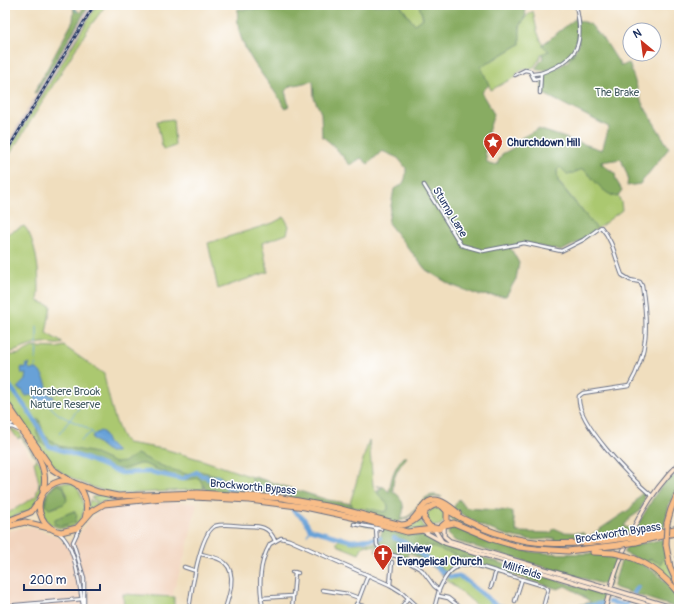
<svg xmlns="http://www.w3.org/2000/svg" width="684" height="614" font-family="Pangolin,sans-serif">
  <rect width="100%" height="100%" fill="#fff"/>
  <filter id="ink" filterUnits="userSpaceOnUse"><feTurbulence type="fractalNoise" baseFrequency=".025" numOctaves="2"/><feDisplacementMap in="SourceGraphic" scale="8" xChannelSelector="R" yChannelSelector="G"/><feConvolveMatrix kernelMatrix="1 2 1 2 8 2 1 2 1" color-interpolation-filters="sRGB"/></filter>
  <filter id="wash" filterUnits="userSpaceOnUse"><feTurbulence type="fractalNoise" baseFrequency=".012" numOctaves="4" result="noise"/><feDisplacementMap in="SourceGraphic" scale="16" xChannelSelector="R" yChannelSelector="G"/><feGaussianBlur stdDeviation="0.9" result="paint"/><feColorMatrix in="noise" values="0 0 0 0 0 0 0 0 0 0 0 0 0 0 0 0 0 1.4 0 .05"/><feComposite in="paint" operator="in"/></filter>
  <g filter="url(#wash)">
    <rect width="100%" height="100%" fill="#f0debe"/>
    <g fill="#f2d4be">
      <polygon points="5,426 7,429 10,428 34,462 39,483 36,496 5,515"/>
      <polygon points="160,502 197,503 187,548 172,596 124,594 124,609 5,609 5,532 25,527 34,528 58,537 65,544 77,538 86,523 100,509"/>
    </g>
    <polygon fill="#cfc0ba" points="89,5 97,5 5,157 5,147"/>
    <g fill="#abc86f" stroke="#637c66" fill-rule="evenodd">
      <polygon points="97,5 106,5 88,29 5,162 5,157"/>
      <polygon points="400,5 419,5 423,19 414,24"/>
      <path d="M 533,11 C 536,25 537,40 549,51 L 540,55 L 541,57 L 534,67 C 527,70 519,68 515,77 L 491,90 L 481,67 L 520,44 C 518,30 520,20 533,11 Z"/>
      <polygon points="173,119 175,146 163,150 157,121"/>
      <polygon points="600,157 621,202 622,210 597,229 558,181 557,170 561,160"/>
      <polygon points="284,217 289,226 287,234 262,243 268,272 218,289 208,243 273,223"/>
      <path d="M 24,226 C 37,239 41,283 38,301 L 51,306 L 46,333 L 63,343 C 55,346 49,342 41,343 C 28,345 18,351 5,354 L 5,235 Z"/>
      <path d="M 64,346 L 104,374 C 106,387 117,435 127,443 L 164,449 L 202,460 L 252,477 L 273,491 L 201,479 L 204,489 L 121,494 C 101,492 67,479 53,465 L 5,398 L 9,389 L 7,386 L 5,388 L 5,356 L 20,354 L 32,347 L 57,348 Z"/>
      <polygon points="10,428 19,432 43,468 42,490 32,509 5,520 5,515 36,496 39,483 34,462 37,460 21,437 18,439"/>
      <polygon points="369,440 373,485 375,490 388,505 388,510 384,512 352,507 352,504 350,503"/>
      <path d="M 57,483 C 61,483 65,482 69,483 C 80,485 86,504 83,514 C 79,529 59,533 48,522 C 36,509 44,492 57,483 ZM 63,485 L 67,494 L 60,506 L 49,509 L 45,499 L 52,487 ZM 74,511 L 75,522 L 62,526 L 54,524 L 55,519 Z"/>
      <path d="M 100,494 L 120,498 L 189,494 L 264,498 L 329,508 L 401,527 L 411,526 L 421,521 L 425,528 C 406,536 358,516 336,511 C 262,496 188,493 113,500 L 102,502 L 87,510 L 90,500 L 96,503 L 98,502 L 91,498 Z"/>
      <circle cx="436" cy="517" r="9"/>
      <path d="M 451,514 C 491,540 534,547 581,546 C 591,545 613,540 620,543 L 581,548 L 528,546 L 503,540 L 451,519 Z"/>
      <polygon points="340,539 353,543 376,543 376,546 366,545 362,547 359,554 337,545 337,542"/>
      <polygon points="426,544 465,557 468,564 458,567 447,573 420,551"/>
      <path d="M 666,558 L 677,586 L 675,587 L 645,562 C 653,558 659,561 666,558 Z"/>
      <polygon points="449,576 457,576 464,579 496,605 511,609 484,609 479,607 446,579"/>
      <polygon points="123,594 174,597 174,609 124,609"/>
    </g>
    <g fill="#88ac62" stroke="#526e60">
      <polygon points="85,5 89,5 36,93 34,93 73,21 74,7 80,13"/>
      <path d="M 276,5 L 400,5 L 414,24 L 423,18 L 419,5 L 443,5 L 445,7 L 448,5 L 524,5 L 526,15 L 520,25 L 520,44 L 481,67 L 489,85 L 483,91 L 482,94 L 494,114 L 488,132 L 490,144 L 485,151 L 487,162 L 491,165 L 497,164 L 502,154 L 513,148 L 521,138 L 538,129 L 602,150 L 609,127 L 542,93 L 541,79 L 543,73 C 564,65 571,64 579,42 L 576,42 L 572,56 C 561,63 549,74 535,69 L 543,58 L 542,54 L 549,51 L 542,45 L 575,19 L 590,24 L 607,44 L 621,66 L 629,63 L 642,103 L 669,148 L 640,184 L 627,186 L 628,177 L 621,159 L 601,162 L 601,164 L 615,173 L 616,180 L 622,190 L 617,197 C 602,194 594,178 583,169 L 568,175 L 560,167 L 557,170 L 558,182 L 597,229 L 583,240 L 561,251 L 524,243 L 510,247 L 519,263 L 516,279 L 506,296 L 478,295 L 451,285 L 426,270 L 388,223 L 394,189 C 405,185 406,179 406,168 L 398,158 L 382,151 L 368,164 L 361,158 L 350,165 L 334,146 L 322,136 L 321,113 L 314,98 L 313,81 L 290,86 L 285,91 L 289,106 L 285,108 C 267,76 233,48 238,9 L 269,9 Z"/>
      <polygon points="39,419 44,435 59,446 91,452 115,463 124,462 137,454 162,466 186,474 199,471 220,476 230,484 252,484 252,477 255,477 328,500 352,504 351,510 274,494 207,492 199,478 184,480 144,464 139,464 125,469 113,469 93,460 59,451 41,443 37,434 36,421"/>
      <path d="M 403,457 L 407,457 C 398,468 392,477 393,492 C 403,496 406,509 401,518 C 418,519 419,487 442,497 C 416,495 420,517 399,521 L 398,523 L 365,513 L 367,508 L 384,512 L 388,510 L 388,505 L 378,494 L 378,489 L 381,489 L 381,487 L 377,486 L 384,487 L 389,492 C 392,476 393,470 403,457 Z"/>
      <polygon points="679,471 679,485 669,505 664,528 633,533 655,495 667,479 677,475 677,472"/>
      <path d="M 58,484 L 64,487 L 67,500 L 64,504 L 49,509 L 45,505 C 46,496 50,488 58,484 Z"/>
      <path d="M 642,493 L 645,494 L 644,497 L 645,500 L 639,512 L 630,518 L 624,526 L 630,529 L 627,534 L 598,540 L 555,542 L 554,538 C 545,539 535,541 526,539 C 500,536 473,523 453,508 L 459,499 L 466,508 L 512,511 L 517,532 L 551,533 L 554,528 L 563,532 L 583,533 L 588,537 L 630,509 Z"/>
      <polygon points="74,511 77,515 75,522 62,526 54,524 55,519"/>
      <polygon points="354,520 398,533 428,537 449,547 606,595 603,606 561,609 591,602 575,591 565,586 558,589 475,563 468,563 465,557 461,557 426,545 420,551 443,569 445,572 443,576 439,571 409,552 407,556 413,562 412,564 405,558 394,554 392,559 375,551 383,529 353,522"/>
      <path d="M 456,526 C 474,535 491,544 511,548 C 543,556 576,553 610,554 L 610,556 L 618,557 L 609,586 L 455,541 L 448,534 L 449,529 Z"/>
      <polygon points="664,539 666,558 662,560 661,564 651,559 645,562 624,553 626,547"/>
      <polygon points="622,558 633,559 653,571 667,583 679,599 677,608 613,587"/>
    </g>
    <g fill="#67a1d7" stroke="#41689a">
      <path d="M 26,364 L 30,364 L 28,367 L 31,370 L 37,369 C 45,376 47,385 49,395 L 54,396 L 53,399 L 49,399 L 49,403 L 45,406 L 39,405 L 32,395 L 26,396 L 23,391 L 17,388 L 25,380 L 26,374 L 22,374 L 21,369 L 22,367 L 26,368 Z"/>
      <polygon points="100,431 103,432 108,443 117,452 109,452 93,439 92,436"/>
    </g>
    <g fill="none" stroke-linecap="round" stroke-linejoin="round">
      <g stroke="#67a1d7" stroke-width="1">
        <polyline points="73,5 77,12"/>
        <polyline points="37,326 37,345"/>
        <polyline points="35,369 37,348"/>
        <path d="M 48,403 C 58,421 81,420 95,435"/>
        <polyline points="59,434 81,405"/>
        <polyline points="81,440 92,432"/>
        <polyline points="307,535 310,529"/>
      </g>
      <g stroke="#67a1d7" stroke-width="4.5">
        <polyline points="5,381 8,383"/>
        <polyline points="10,386 34,419 49,446 87,459 121,473 151,472 182,479 197,472 202,476 206,476 208,479 217,477 229,488 266,488 273,493"/>
        <polyline points="293,510 304,519 310,529 351,541 380,538"/>
        <polyline points="394,538 408,544 444,573 451,577 457,576 464,579 496,605 511,609"/>
        <polyline points="634,593 638,587"/>
        <polyline points="609,602 626,605 628,602"/>
        <polyline points="572,609 604,603"/>
      </g>
    </g>
  </g>
  <g filter="url(#ink)">
    <g fill="none" stroke-linecap="round" stroke-linejoin="round">
      <defs>
        <g id="street">
          <polyline points="533,74 541,73"/>
          <polyline points="515,75 525,70 530,71 534,79 539,78"/>
          <path d="M 540,93 L 541,73 C 580,59 584,44 576,5"/>
          <path d="M 424,185 L 461,245 L 483,251 L 524,243 L 561,251 L 583,240 L 601,227 C 614,242 615,258 622,275 L 630,280 L 640,282 L 642,286 C 648,323 649,352 629,386 L 583,393 L 579,396 C 575,422 633,480 652,496"/>
          <polyline points="5,424 13,419"/>
          <polyline points="5,428 15,422"/>
          <polyline points="7,428 12,427 19,430"/>
          <polyline points="354,524 381,529"/>
          <polyline points="80,527 73,542 84,578 84,607"/>
          <polyline points="376,528 377,545 380,549 385,553 400,557 422,570 434,586 439,590 434,609"/>
          <path d="M 59,533 C 76,545 79,586 83,605"/>
          <path d="M 201,554 C 208,556 219,557 225,563 C 237,573 229,597 225,609"/>
          <polyline points="184,567 196,571"/>
          <polyline points="292,572 298,573"/>
          <polyline points="390,585 392,562"/>
          <polyline points="491,587 496,571"/>
          <polyline points="322,590 348,594 359,598"/>
          <path d="M 439,590 C 446,574 454,563 472,564 L 544,586 L 548,589 L 544,604"/>
          <polyline points="439,596 448,598 462,609"/>
          <polyline points="261,598 292,596"/>
          <polyline points="515,601 522,579"/>
          <polyline points="356,604 373,609"/>
          <polyline points="5,606 83,599"/>
          <polyline points="373,608 378,608"/>
          <path d="M 189,609 C 191,592 200,533 215,526 C 224,523 237,526 246,526 C 260,526 269,526 275,541"/>
          <path d="M 263,609 C 259,586 258,565 270,544 L 281,538 L 289,540 L 390,585 L 403,593 L 420,609"/>
          <polyline points="292,609 295,572"/>
          <polyline points="355,609 368,575"/>
          <polyline points="400,609 408,598"/>
        </g>
        <g id="secondary">
          <polyline points="444,526 444,536 450,541 605,587"/>
          <polyline points="434,529 441,540"/>
          <polyline points="423,531 445,543 603,591"/>
          <polyline points="615,590 677,609"/>
          <polyline points="613,594 662,609"/>
          <path d="M 605,609 C 618,556 639,503 679,464"/>
        </g>
        <g id="highway">
          <polyline points="5,401 52,469 69,480"/>
          <path d="M 5,410 C 21,430 52,464 43,490"/>
          <path d="M 77,484 L 98,492 L 118,496 L 198,493 L 282,498 L 337,508 L 401,525 C 421,525 432,491 447,511 L 447,522 L 439,529 L 430,527 L 424,519 L 425,512"/>
          <path d="M 445,509 C 505,545 551,549 619,539"/>
          <path d="M 85,519 C 87,512 87,505 85,498 C 75,462 27,488 42,518 C 45,525 53,531 61,532 L 77,528 L 92,511 L 104,504 L 162,498 L 194,497 L 249,500 L 305,507 L 365,520 L 407,532 L 433,529"/>
          <path d="M 413,519 C 417,515 419,511 423,507 C 434,492 448,505 458,513"/>
          <polyline points="5,522 31,512 39,501"/>
          <polyline points="667,523 671,509 679,490"/>
          <polyline points="445,525 454,523 492,539 519,547 537,549 568,551 618,545"/>
          <polyline points="5,527 25,522 49,528"/>
          <polyline points="636,537 679,528"/>
          <polyline points="636,542 679,532"/>
          <polyline points="666,545 670,567 679,587"/>
          <polyline points="593,552 614,553"/>
          <polyline points="679,552 679,569"/>
          <path d="M 627,556 C 649,563 665,576 679,594"/>
        </g>
      </defs>
      <use href="#street" stroke="#666c80" stroke-width="4.5"/>
      <use href="#secondary" stroke="#666c80" stroke-width="5.5"/>
      <use href="#highway" stroke="#666c80" stroke-width="7"/>
      <use href="#street" stroke="#fff" stroke-width="2.5"/>
      <use href="#secondary" stroke="#fce5cf" stroke-width="3.5"/>
      <use href="#highway" stroke="#f8bd88" stroke-width="5"/>
      <defs>
        <polyline id="rail" points="5,154 94,5"/>
      </defs>
      <use href="#rail" stroke="#1b2f5e" stroke-width="2.5"/>
      <use href="#rail" stroke="#fff" stroke-width="1" stroke-dasharray="3" stroke-linecap="butt"/>
      <defs>
        <g id="secondary-bridge">
          <polyline points="605,587 615,590"/>
          <polyline points="603,591 613,594"/>
        </g>
        <g id="highway-bridge">
          <polyline points="619,539 636,537"/>
          <polyline points="618,545 636,542"/>
          <polyline points="666,545 667,523"/>
          <polyline points="614,553 627,556"/>
        </g>
      </defs>
      <use href="#secondary-bridge" stroke="#666c80" stroke-width="5.5" stroke-linecap="butt"/>
      <use href="#highway-bridge" stroke="#666c80" stroke-width="7" stroke-linecap="butt"/>
      <use href="#secondary-bridge" stroke="#fce5cf" stroke-width="3.5"/>
      <use href="#highway-bridge" stroke="#f8bd88" stroke-width="5"/>
    </g>
  </g>
  <defs>
    <symbol id="sight-pin" viewBox="-11 -11 22 30"><path d="M0 17L-7.5 6A9.5 9.5 0 1 1 7.5 6Z" fill="#c8321e" stroke="#fff"/><path d="M0-6L1.8-2.2L6-1.7L2.9 1.2L3.7 5.4L0 3.3L-3.7 5.4L-2.9 1.2L-6-1.7L-1.8-2.2Z" fill="#fff"/></symbol>
    <symbol id="church-pin" viewBox="-11 -11 22 30"><path d="M0 17L-7.5 6A9.5 9.5 0 1 1 7.5 6Z" fill="#c8321e" stroke="#fff"/><path d="M-1.2-6h2.4v3.5h3.3v2.4h-3.3V6h-2.4V-.1h-3.3v-2.4h3.3Z" fill="#fff"/></symbol>
  </defs>
  <g fill-rule="evenodd">
    <use href="#sight-pin" x="482" y="131" width="22" height="30"/>
    <use href="#church-pin" x="372" y="543" width="22" height="30"/>
  </g>
  <g text-anchor="middle" dominant-baseline="central" stroke-width="3" stroke-linejoin="round" paint-order="stroke">
    <g font-size="11" fill="#465d63" stroke="#fff">
      <text x="617" y="92">The Brake</text>
      <text x="65" y="391">Horsbere Brook<tspan x="65" dy="13">Nature Reserve</tspan></text>
    </g>
    <g font-size="11" font-weight="bold" fill="#1b2f5e" stroke="#fff" text-anchor="start">
      <text x="507" y="142">Churchdown Hill</text>
      <text x="397" y="548">Hillview<tspan x="397" dy="13">Evangelical Church</tspan></text>
    </g>
    <g font-size="11" fill="#1b2f5e" stroke="#fff">
      <text transform="translate(450 212) rotate(59)">Stump Lane</text>
      <text transform="translate(253 487) rotate(5)">Brockworth Bypass</text>
      <text transform="translate(618 533) rotate(-9)">Brockworth Bypass</text>
      <text transform="translate(522 570) rotate(17)">Millfields</text>
    </g>
  </g>
  <rect width="684" height="614" fill="none" stroke="#fff" stroke-width="20"/>
  <g transform="translate(642 42) rotate(331)"><circle r="19" fill="#ffffff" stroke="#a4acbf"/>
  <path d="M0-3L7 15L0 10L-7 15Z" fill="#c8321e"/>
  <text y="-6" font-size="11" font-weight="bold" text-anchor="middle" fill="#1b2f5e">N</text>
  </g>
  <path d="M24 584v6h76v-6" fill="none" stroke="#1b2f5e" stroke-width="2"/>
  <text x="30" y="584" font-size="12" fill="#1b2f5e" stroke="#ffffff" stroke-width="3" paint-order="stroke">200 m</text>
</svg>
